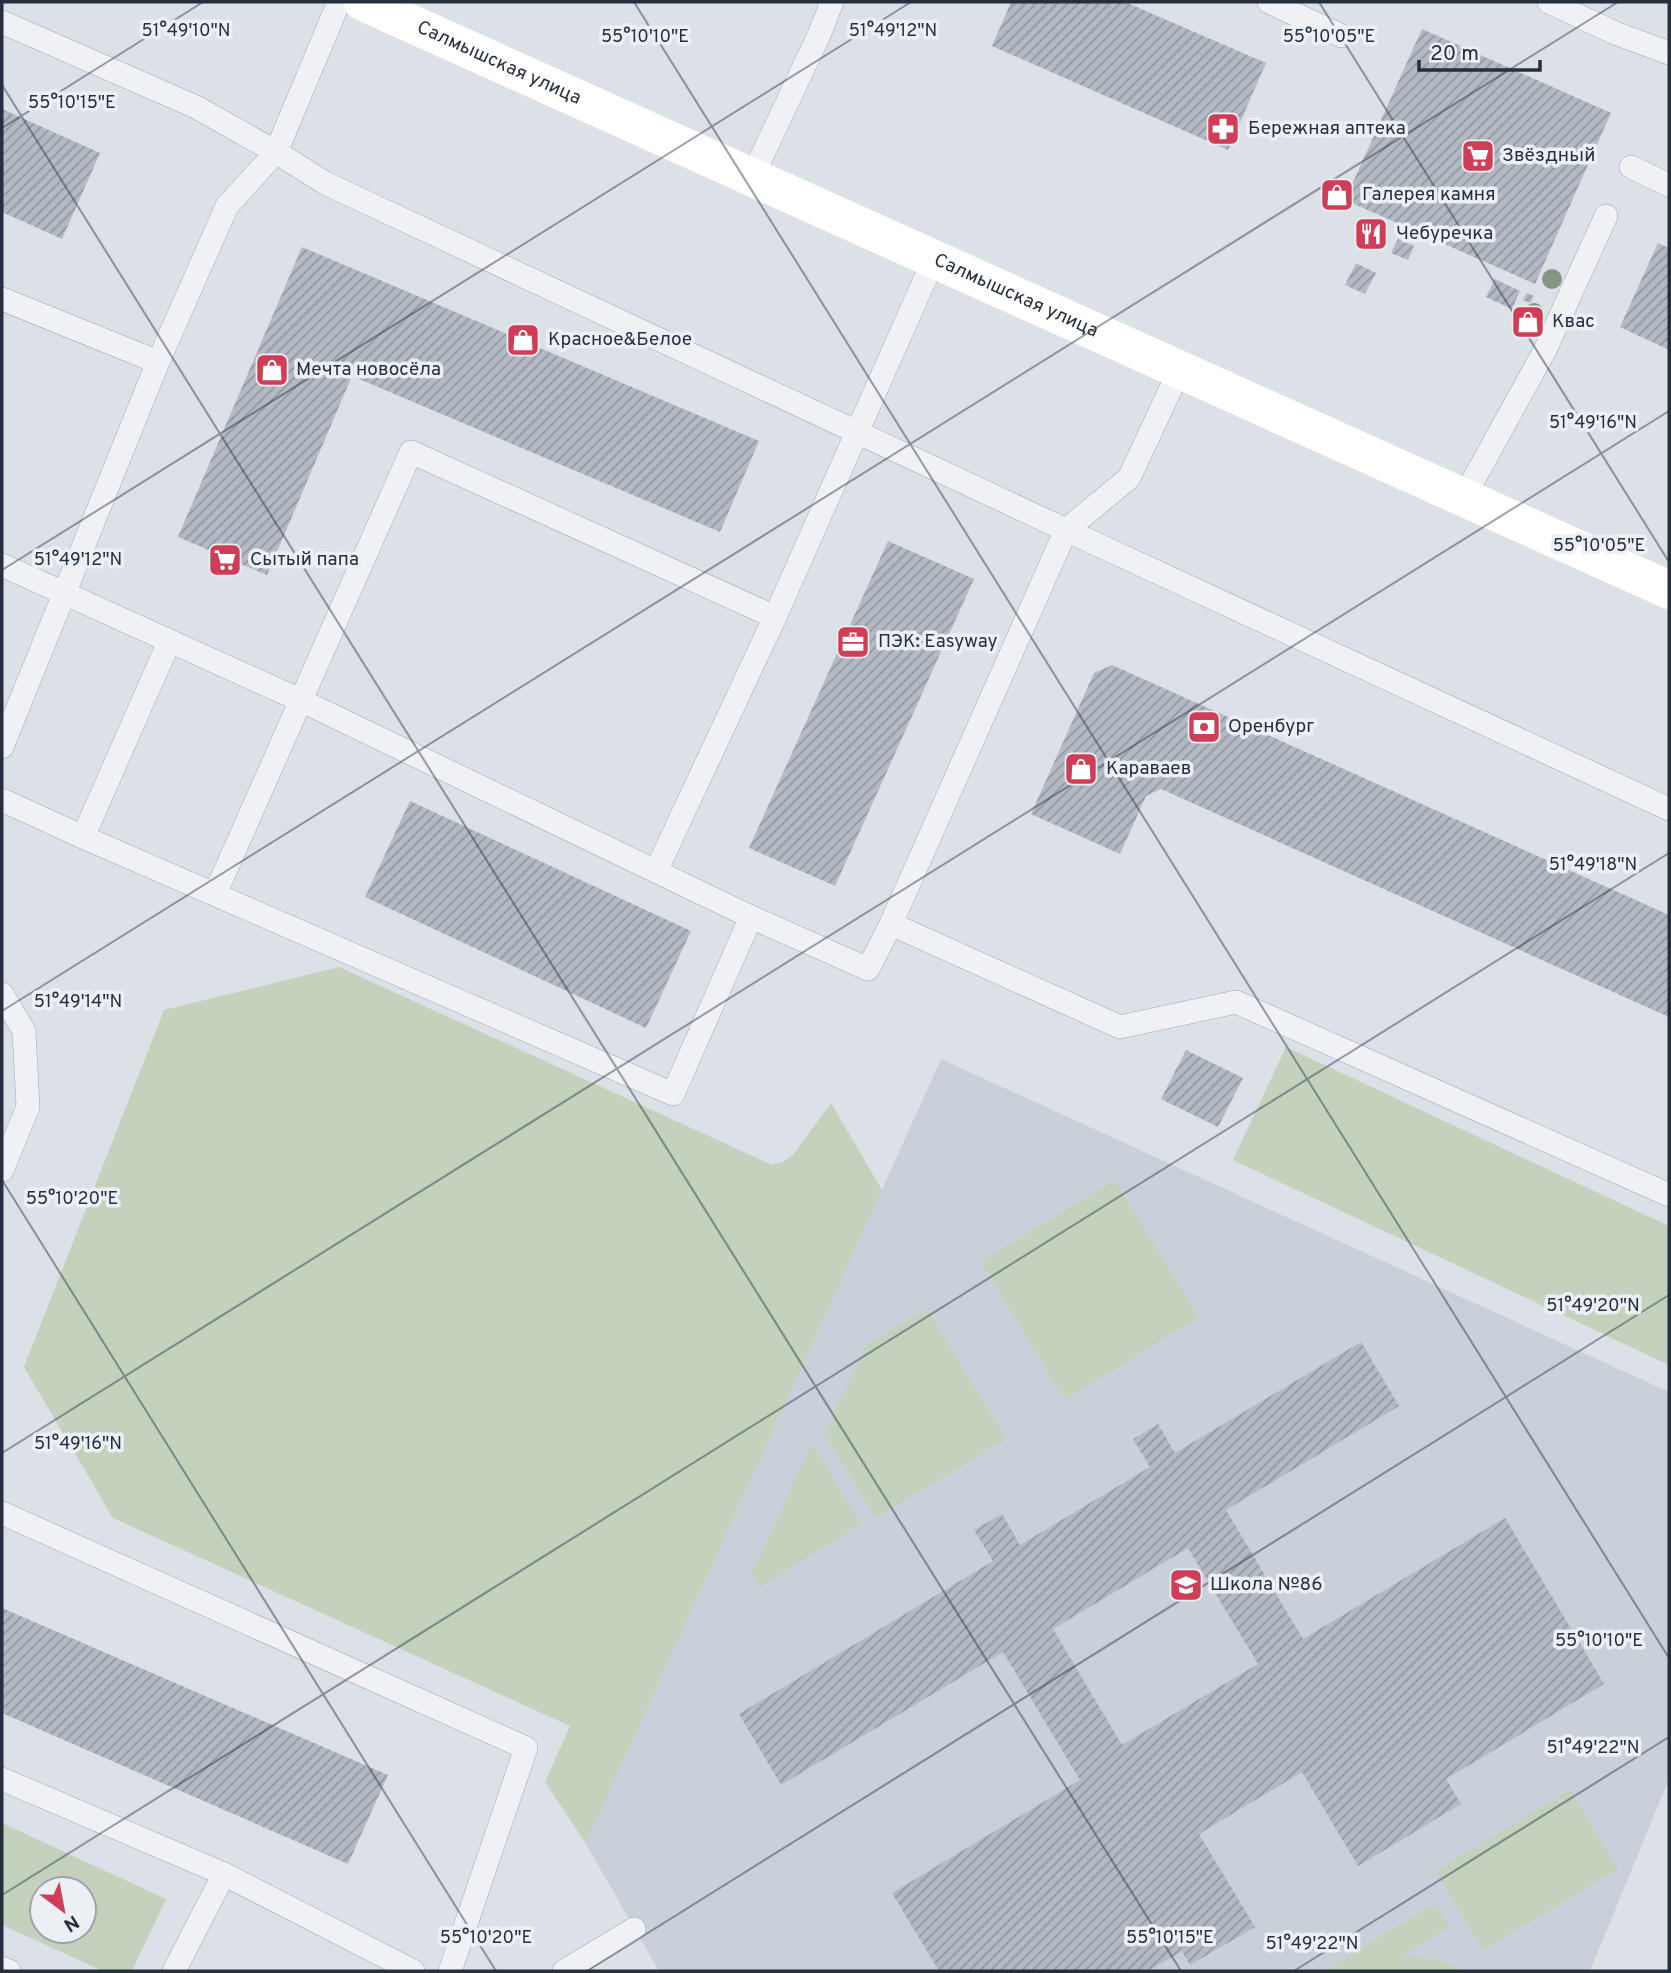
<svg xmlns="http://www.w3.org/2000/svg" width="1671" height="1973" font-family="Overpass,sans-serif">
  <defs>
    <pattern id="building-hatch" width="6" height="6" patternUnits="userSpaceOnUse" patternTransform="scale(1.75)"><rect width="6" height="6" fill="#b4bac4"/><path d="M-1 1l2-2M0 6l6-6M5 7l2-2" fill="none" stroke="#9298a0"/></pattern>
  </defs>
  <rect width="100%" height="100%" fill="#dce1e7"/>
  <polygon fill="#cad0d9" points="941,1059 1669,1392 1669,1779 1590,1971 659,1971 586,1844"/>
  <g fill="#c3d1bd" fill-rule="evenodd">
    <polygon points="339,967 772,1165 783,1162 793,1155 831,1103 882,1190 586,1844 545,1782 570,1726 113,1518 24,1367 164,1010"/>
    <polygon points="1286,1047 1669,1226 1669,1365 1233,1160"/>
    <polygon points="1115,1180 1199,1317 1065,1400 981,1262"/>
    <polygon points="927,1309 1006,1439 876,1518 824,1433 867,1344"/>
    <polygon points="812,1443 861,1524 760,1587 751,1574"/>
    <polygon points="1570,1790 1618,1869 1483,1950 1436,1871"/>
    <path d="M 2,1823 L 166,1899 L 132,1971 L 103,1971 L 2,1925 ZM 84,1889 L 84,1931 L 42,1931 L 42,1889 Z"/>
    <path d="M 1435,1904 L 1449,1927 L 1402,1956 C 1425,1958 1444,1959 1464,1971 L 1324,1971 Z"/>
  </g>
  <g fill="url(#building-hatch)" fill-rule="evenodd">
    <polygon points="1011,2 1125,2 1266,63 1228,150 992,46"/>
    <polygon points="1422,29 1611,113 1535,284 1345,200"/>
    <polygon points="2,109 100,153 62,239 2,212"/>
    <polygon points="1337,182 1348,187 1338,208 1327,203"/>
    <polygon points="1362,220 1387,231 1379,248 1355,236"/>
    <polygon points="1398,239 1414,246 1408,260 1391,253"/>
    <polygon points="1658,243 1669,248 1669,350 1620,327"/>
    <polygon points="302,247 759,441 720,532 352,376 267,575 178,537"/>
    <polygon points="1356,263 1376,273 1365,294 1345,285"/>
    <polygon points="1495,279 1520,291 1512,309 1486,297"/>
    <polygon points="1527,293 1534,296 1530,303 1523,300"/>
    <circle cx="1528" cy="321" r="5"/>
    <polygon points="888,541 974,579 835,886 749,848"/>
    <polygon points="1112,665 1669,915 1669,1017 1161,789 1146,796 1120,854 1031,814 1094,673"/>
    <polygon points="410,801 691,931 646,1028 365,897"/>
    <polygon points="1186,1050 1243,1078 1218,1127 1161,1099"/>
    <path d="M 1361,1342 L 1399,1406 L 1226,1510 L 1303,1639 L 1505,1518 L 1604,1684 L 1446,1779 L 1461,1804 L 1358,1866 L 1302,1772 L 1199,1834 L 1255,1927 L 1190,1965 L 1182,1951 L 1148,1971 L 939,1971 L 892,1893 L 1080,1780 L 1003,1652 L 781,1785 L 739,1714 L 993,1561 L 974,1530 L 1002,1514 L 1020,1545 L 1150,1467 L 1133,1439 L 1158,1424 L 1175,1453 ZM 1188,1548 L 1258,1664 L 1122,1745 L 1053,1629 Z"/>
    <polygon points="2,1608 388,1775 348,1864 2,1713"/>
  </g>
  <g fill="none" stroke-linecap="round" stroke-linejoin="round">
    <defs>
      <g id="lane">
        <polyline points="1269,2 1342,36"/>
        <polyline points="1549,2 1615,33 1669,53"/>
        <polyline points="2,22 196,107 276,152 325,183 1066,530 1669,809"/>
        <polyline points="1631,167 1669,185"/>
        <polyline points="752,177 819,35 832,2"/>
        <polyline points="2,299 158,362 227,206 276,152 339,2"/>
        <polyline points="1464,497 1545,350 1606,216"/>
        <polyline points="2,565 300,700 751,917 868,969 891,924 1066,530 1129,478 1180,369"/>
        <polyline points="169,642 83,837 673,1094 751,917"/>
        <polyline points="2,747 158,362"/>
        <polyline points="2,800 83,837"/>
        <polyline points="656,871 775,617 934,259"/>
        <polyline points="215,894 411,452 775,617"/>
        <polyline points="891,924 1120,1027 1236,1002 1669,1195"/>
        <polyline points="2,994 24,1031 28,1107 2,1170"/>
        <polyline points="2,1513 526,1748 450,1971"/>
        <polyline points="2,1779 224,1874 413,1971"/>
        <polyline points="2,1968 9,1971"/>
        <polyline points="174,1971 224,1874"/>
        <polyline points="564,1971 634,1929"/>
      </g>
    </defs>
    <use href="#lane" stroke="#a2a8b1" stroke-width="24"/>
    <use href="#lane" stroke="#eff1f5" stroke-width="23"/>
    <path stroke="#fff" stroke-width="38" id="s1" d="M 363,2 L 1669,590"/>
  </g>
  <g fill="#839684">
    <circle cx="1552" cy="279" r="10"/>
    <circle cx="1534" cy="313" r="10"/>
  </g>
  <path fill="none" stroke="#262f3d" stroke-width="2" stroke-opacity="0.45" d="M 634,2 L 1669,1658M 1319,2 L 1669,562M 2,85 L 1181,1971M 2,128 L 203,2M 2,570 L 911,2M 2,1011 L 1618,2M 2,1180 L 496,1971M 2,1453 L 1669,411M 2,1895 L 1669,853M 587,1971 L 1669,1295M 1294,1971 L 1669,1737"/>
  <defs>
    <symbol id="pharmacy-square" viewBox="-11 -11 22 22"><rect x="-9" y="-9" width="18" height="18" rx="4" fill="#d03d57" stroke="#ecf0f5"/><path d="M-2-6h4v4h4v4h-4v4h-4v-4h-4v-4h4Z" fill="#fff"/></symbol>
    <symbol id="supermarket-square" viewBox="-11 -11 22 22"><rect x="-9" y="-9" width="18" height="18" rx="4" fill="#d03d57" stroke="#ecf0f5"/><path d="M-6-5.5h2.5l.6 2H6L4.5 2H-2.5L-4.4-4H-6ZM-1.5 3.2a1.3 1.3 0 1 0 .1 0ZM3 3.2a1.3 1.3 0 1 0 .1 0Z" fill="#fff"/></symbol>
    <symbol id="shop-square" viewBox="-11 -11 22 22"><rect x="-9" y="-9" width="18" height="18" rx="4" fill="#d03d57" stroke="#ecf0f5"/><path d="M-5-2.5h2.3a2.7 3.5 0 0 1 5.4 0H5L5.5 6h-11ZM-1.5-2.5h3a1.5 2.3 0 0 0-3 0Z" fill="#fff"/></symbol>
    <symbol id="restaurant-square" viewBox="-11 -11 22 22"><rect x="-9" y="-9" width="18" height="18" rx="4" fill="#d03d57" stroke="#ecf0f5"/><path d="M-5-6h1v4h1v-4h1v4h1v-4h1v5L-1.5 .5V6h-2V.5L-5-1ZM5-6V6H3V1.5H1.5Q1.5-4 5-6Z" fill="#fff"/></symbol>
    <symbol id="office-square" viewBox="-11 -11 22 22"><rect x="-9" y="-9" width="18" height="18" rx="4" fill="#d03d57" stroke="#ecf0f5"/><path d="M-6-3h4V-5.5h4V-3h4V5H-6ZM-1-4.5V-3h2v-1.5ZM-6 0V1H6V0Z" fill="#fff"/></symbol>
    <symbol id="bank-square" viewBox="-11 -11 22 22"><rect x="-9" y="-9" width="18" height="18" rx="4" fill="#d03d57" stroke="#ecf0f5"/><path d="M-6-4H6V4H-6ZM0-2.3a2.3 2.3 0 1 0 0 4.6a2.3 2.3 0 1 0 0-4.6Z" fill="#fff"/></symbol>
    <symbol id="school-square" viewBox="-11 -11 22 22"><rect x="-9" y="-9" width="18" height="18" rx="4" fill="#d03d57" stroke="#ecf0f5"/><path d="M0-5L7-2L0 1L-7-2ZM-4 1L0 2.5L4 1V4Q0 6-4 4Z" fill="#fff"/></symbol>
  </defs>
  <g fill-rule="evenodd">
    <use href="#pharmacy-square" x="1204" y="110" width="38" height="38"/>
    <use href="#supermarket-square" x="1459" y="137" width="38" height="38"/>
    <use href="#shop-square" x="1318" y="176" width="38" height="38"/>
    <use href="#restaurant-square" x="1352" y="215" width="38" height="38"/>
    <use href="#shop-square" x="1509" y="303" width="38" height="38"/>
    <use href="#shop-square" x="504" y="321" width="38" height="38"/>
    <use href="#shop-square" x="253" y="351" width="38" height="38"/>
    <use href="#supermarket-square" x="206" y="541" width="38" height="38"/>
    <use href="#office-square" x="834" y="623" width="38" height="38"/>
    <use href="#bank-square" x="1185" y="708" width="38" height="38"/>
    <use href="#shop-square" x="1062" y="750" width="38" height="38"/>
    <use href="#school-square" x="1167" y="1566" width="38" height="38"/>
  </g>
  <g text-anchor="middle" dominant-baseline="central" stroke-width="7" stroke-linejoin="round" paint-order="stroke">
    <g font-size="19" fill="#262f3d" stroke="#ecf0f5">
      <text stroke="none"><textPath href="#s1" startOffset="149">Салмышская улица</textPath></text>
      <text stroke="none"><textPath href="#s1" startOffset="716">Салмышская улица</textPath></text>
    </g>
    <g font-size="19" fill="#262f3d" stroke="#ecf0f5" text-anchor="start">
      <text x="1248" y="129">Бережная аптека</text>
      <text x="1502" y="156">Звёздный</text>
      <text x="1362" y="195">Галерея камня</text>
      <text x="1396" y="234">Чебуречка</text>
      <text x="1552" y="322">Квас</text>
      <text x="548" y="340">Красное&amp;Белое</text>
      <text x="296" y="370">Мечта новосёла</text>
      <text x="250" y="560">Сытый папа</text>
      <text x="878" y="642">ПЭК: Easyway</text>
      <text x="1228" y="727">Оренбург</text>
      <text x="1106" y="769">Караваев</text>
      <text x="1210" y="1585">Школа №86</text>
    </g>
  </g>
  <g font-size="18" text-anchor="middle" fill="#262f3d" stroke="#ecf0f5" stroke-width="7" stroke-linejoin="round" paint-order="stroke">
    <text x="186" y="36">51°49'10"N</text>
    <text x="893" y="36">51°49'12"N</text>
    <text x="1329" y="42">55°10'05"E</text>
    <text x="645" y="42">55°10'10"E</text>
    <text x="72" y="108">55°10'15"E</text>
    <text x="1593" y="428">51°49'16"N</text>
    <text x="1599" y="551">55°10'05"E</text>
    <text x="78" y="565">51°49'12"N</text>
    <text x="1593" y="870">51°49'18"N</text>
    <text x="78" y="1007">51°49'14"N</text>
    <text x="72" y="1204">55°10'20"E</text>
    <text x="1593" y="1311">51°49'20"N</text>
    <text x="78" y="1449">51°49'16"N</text>
    <text x="1599" y="1646">55°10'10"E</text>
    <text x="1593" y="1753">51°49'22"N</text>
    <text x="486" y="1943">55°10'20"E</text>
    <text x="1170" y="1943">55°10'15"E</text>
    <text x="1312" y="1949">51°49'22"N</text>
  </g>
  <rect width="1671" height="1973" fill="none" stroke="#262f3d" stroke-width="7"/>
  <g transform="translate(63 1910) rotate(148)"><circle r="33" fill="#ecf0f5" stroke="#9da3ab" stroke-width="2"/>
  <path d="M0-5L12 26L0 18L-12 26Z" fill="#d03d57"/>
  <text y="-10" font-size="19" font-weight="bold" text-anchor="middle" fill="#262f3d">N</text>
  </g>
  <path d="M1419 60v10h121v-10" fill="none" stroke="#262f3d" stroke-width="3.5"/>
  <text x="1430" y="60" font-size="21" fill="#262f3d" stroke="#ecf0f5" stroke-width="5" paint-order="stroke">20 m</text>
</svg>
